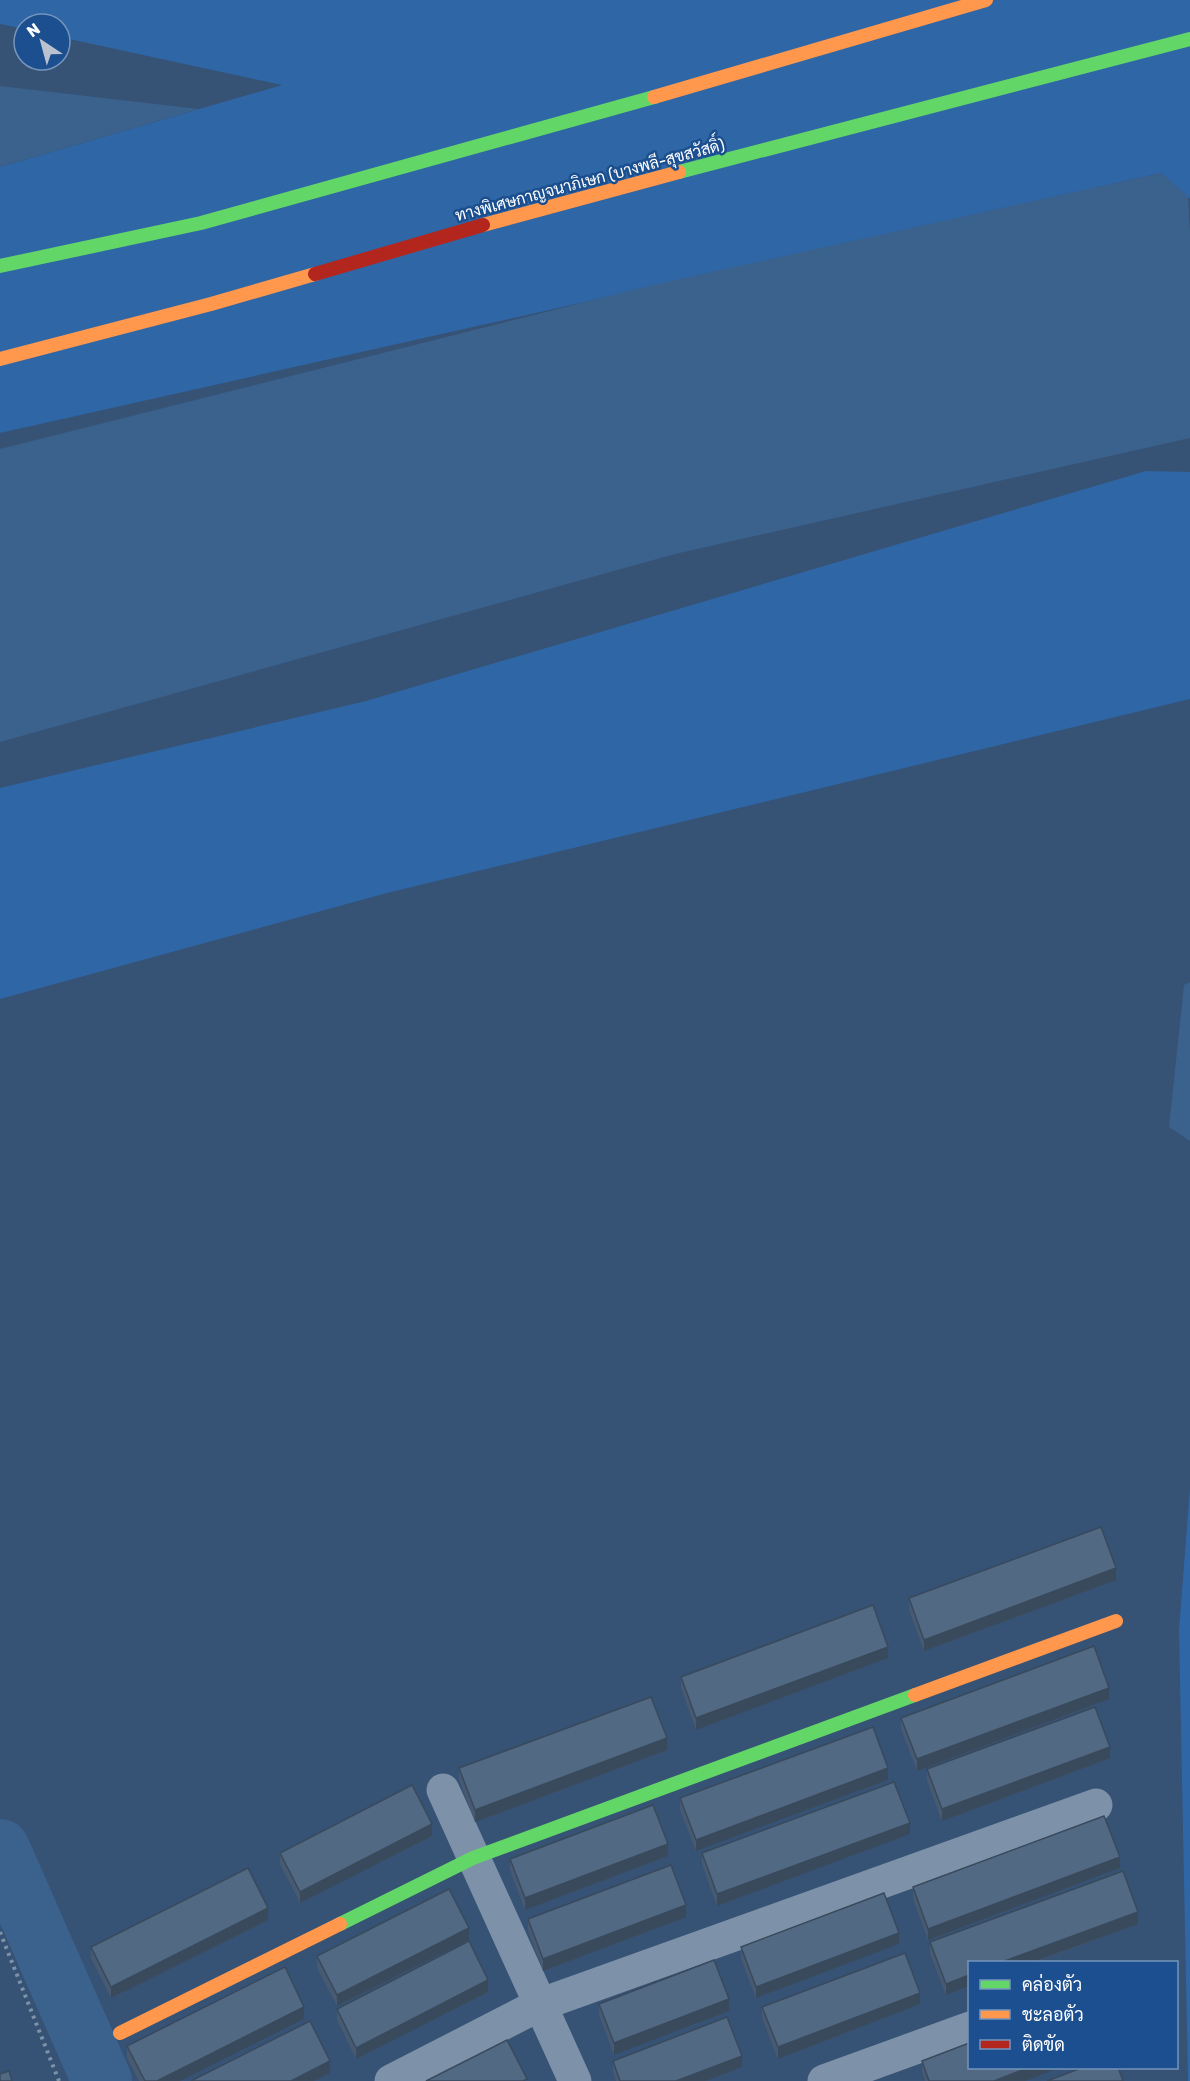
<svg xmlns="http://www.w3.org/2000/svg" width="1190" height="2081" font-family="Rubik,Sarabun,sans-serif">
  <rect width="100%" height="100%" fill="#365274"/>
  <g fill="#2f66a5">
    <polygon points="0,0 1190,0 1190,199 1161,173 0,433 0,167 282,85 60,37 60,24 24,24 24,29 0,24"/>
    <polygon points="1146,471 1190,472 1190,699 387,893 0,999 0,788 366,701"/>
    <polygon points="1190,1487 1190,2081 1188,2081 1179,1630"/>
  </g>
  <g fill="#3b618d">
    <polygon points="0,86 199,109 0,167"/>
    <polygon points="1161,173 1188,196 1190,232 1190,438 675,554 0,742 0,449 653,285"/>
    <polygon points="1190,982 1190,1141 1169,1127 1184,985"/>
  </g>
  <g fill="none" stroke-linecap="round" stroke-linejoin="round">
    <polyline stroke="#3b618d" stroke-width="60" points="0,1849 102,2081"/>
    <polyline stroke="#7d92a8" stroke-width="4" stroke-dasharray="3 4.5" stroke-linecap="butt" points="0,1932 59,2081"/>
    <g stroke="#7d92a8" stroke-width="33">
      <polyline points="443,1790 575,2081"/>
      <polyline points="391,2081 539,2005 1096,1805"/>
      <polyline points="824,2081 970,2028"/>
    </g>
    <g stroke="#63d668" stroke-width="14">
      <polyline points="679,172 1190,39"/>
      <polyline points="0,266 201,223 654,97"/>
      <polyline points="340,1924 473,1858 915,1695"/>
    </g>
    <g stroke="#ff974d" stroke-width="14">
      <polyline points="654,97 986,0"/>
      <polyline points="483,225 679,172"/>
      <polyline points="0,359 211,304 315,274"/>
      <polyline points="915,1695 1116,1621"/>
      <polyline points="120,2033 340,1924"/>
    </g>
    <polyline stroke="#b3261e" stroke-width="14" points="315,274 483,225"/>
  </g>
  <g fill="#475a72">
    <polygon points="1116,1580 924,1651 909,1610 909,1598"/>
    <polygon points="888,1658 696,1730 681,1688 681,1677"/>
    <polygon points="1109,1699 917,1771 901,1729 901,1718"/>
    <polygon points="667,1750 475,1822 459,1780 459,1768"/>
    <polygon points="1110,1758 942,1821 927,1781 927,1769"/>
    <polygon points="888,1780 696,1851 680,1810 680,1798"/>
    <polygon points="910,1834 717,1906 702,1864 702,1853"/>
    <polygon points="432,1836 300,1903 280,1864 280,1853"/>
    <polygon points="668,1856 525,1910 510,1870 510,1859"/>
    <polygon points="1120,1868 928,1940 913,1899 913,1887"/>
    <polygon points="686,1917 543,1971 528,1931 528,1919"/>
    <polygon points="268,1920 111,1998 91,1958 91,1947"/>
    <polygon points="1138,1924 946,1995 930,1954 930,1942"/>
    <polygon points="469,1940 337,2006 317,1968 317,1956"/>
    <polygon points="899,1944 756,1998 741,1959 741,1947"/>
    <polygon points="488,1992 356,2059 337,2020 337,2009"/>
    <polygon points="599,2004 729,2011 614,2055 599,2015"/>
    <polygon points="920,2004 778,2059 762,2018 762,2007"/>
    <polygon points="304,2019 180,2081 139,2081 127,2058 127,2046"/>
    <polygon points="613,2061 742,2067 706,2081 616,2081 613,2072"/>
    <polygon points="922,2061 1025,2081 925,2081 922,2072"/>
  </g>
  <g fill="#394a5c">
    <polygon points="1116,1568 1116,1580 924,1651 924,1640"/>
    <polygon points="888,1647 888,1658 696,1730 696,1718"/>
    <polygon points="1109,1688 1109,1699 917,1771 917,1759"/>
    <polygon points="667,1738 667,1750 475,1822 475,1810"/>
    <polygon points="1110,1747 1110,1758 942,1821 942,1809"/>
    <polygon points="888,1768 888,1780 696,1851 696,1840"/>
    <polygon points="910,1823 910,1834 717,1906 717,1894"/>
    <polygon points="432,1824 432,1836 300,1903 300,1892"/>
    <polygon points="668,1844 668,1856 525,1910 525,1898"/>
    <polygon points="1120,1857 1120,1868 928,1940 928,1929"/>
    <polygon points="686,1905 686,1917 543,1971 543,1959"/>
    <polygon points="268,1908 268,1920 111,1998 111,1987"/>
    <polygon points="1138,1912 1138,1924 1033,1962 1002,1962"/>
    <polygon points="469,1928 469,1940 337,2006 337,1995"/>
    <polygon points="899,1933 899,1944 756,1998 756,1987"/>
    <polygon points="969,1975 969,1986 946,1995 946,1984"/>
    <polygon points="488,1980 488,1992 356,2059 356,2048"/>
    <polygon points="920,1993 920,2004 778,2059 778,2047"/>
    <polygon points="729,1999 729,2011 614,2055 614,2043"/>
    <polygon points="304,2007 304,2019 180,2081 157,2081"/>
    <polygon points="742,2056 742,2067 706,2081 676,2081"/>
    <polygon points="330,2061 330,2073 314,2081 291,2081"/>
    <polygon points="1030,2067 1061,2067 1025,2081 994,2081"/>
  </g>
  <g fill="#526984" stroke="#394a5c" stroke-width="1.5">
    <polygon points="1101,1527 1116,1568 924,1640 909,1598"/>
    <polygon points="873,1605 888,1647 696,1718 681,1677"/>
    <polygon points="1094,1646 1109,1688 917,1759 901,1718"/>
    <polygon points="651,1697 667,1738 475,1810 459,1768"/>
    <polygon points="1095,1707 1110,1747 942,1809 927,1769"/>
    <polygon points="873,1727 888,1768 696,1840 680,1798"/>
    <polygon points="894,1782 910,1823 717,1894 702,1853"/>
    <polygon points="412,1785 432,1824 300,1892 280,1853"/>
    <polygon points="653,1805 668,1844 525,1898 510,1859"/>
    <polygon points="1104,1816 1120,1857 928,1929 913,1887"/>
    <polygon points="671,1865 686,1905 543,1959 528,1919"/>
    <polygon points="248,1868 268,1908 111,1987 91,1947"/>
    <polygon points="1123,1871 1138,1912 1002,1962 969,1962 969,1975 946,1984 930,1942"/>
    <polygon points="449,1889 469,1928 337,1995 317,1956"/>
    <polygon points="884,1893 899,1933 756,1987 741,1947"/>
    <polygon points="469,1941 488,1980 356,2048 337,2009"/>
    <polygon points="905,1953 920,1993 778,2047 762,2007"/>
    <polygon points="714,1960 729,1999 614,2043 599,2004"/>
    <polygon points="285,1967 304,2007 157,2081 145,2081 127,2046"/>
    <polygon points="727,2017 742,2056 676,2081 620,2081 613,2061"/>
    <polygon points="310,2021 330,2061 291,2081 191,2081"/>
    <polygon points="507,2040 527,2079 523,2081 426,2081"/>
    <polygon points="969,2043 969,2067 1030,2067 994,2081 929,2081 922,2061"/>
    <polygon points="1084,2067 1118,2067 1123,2081 1047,2081"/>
    <polygon points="9,2071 12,2081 0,2081 0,2074"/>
  </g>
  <g text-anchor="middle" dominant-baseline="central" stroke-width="5" stroke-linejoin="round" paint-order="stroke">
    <g font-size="16" fill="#fff" stroke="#1b4f8f">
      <text transform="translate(590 180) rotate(-15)">ทางพิเศษกาญจนาภิเษก (บางพลี-สุขสวัสดิ์)</text>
    </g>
  </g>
  <rect x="968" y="1961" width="210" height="108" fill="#1b4f8f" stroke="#7695bc" stroke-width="1.5"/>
  <rect x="980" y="1980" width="30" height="9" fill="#63d668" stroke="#7695bc" stroke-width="1.5"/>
  <text x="1022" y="1991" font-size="18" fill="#ffffff">คล่องตัว</text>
  <rect x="980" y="2010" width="30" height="9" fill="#ff974d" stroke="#7695bc" stroke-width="1.5"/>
  <text x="1022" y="2021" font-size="18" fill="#ffffff">ชะลอตัว</text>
  <rect x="980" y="2040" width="30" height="9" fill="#b3261e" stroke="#7695bc" stroke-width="1.5"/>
  <text x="1022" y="2051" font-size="18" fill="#ffffff">ติดขัด</text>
  <g transform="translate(42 42) rotate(324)"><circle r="28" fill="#1b4f8f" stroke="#7695bc" stroke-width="1.5"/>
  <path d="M0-4.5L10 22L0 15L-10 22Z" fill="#b9c2ce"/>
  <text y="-9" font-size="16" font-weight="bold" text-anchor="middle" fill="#ffffff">N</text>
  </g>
</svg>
